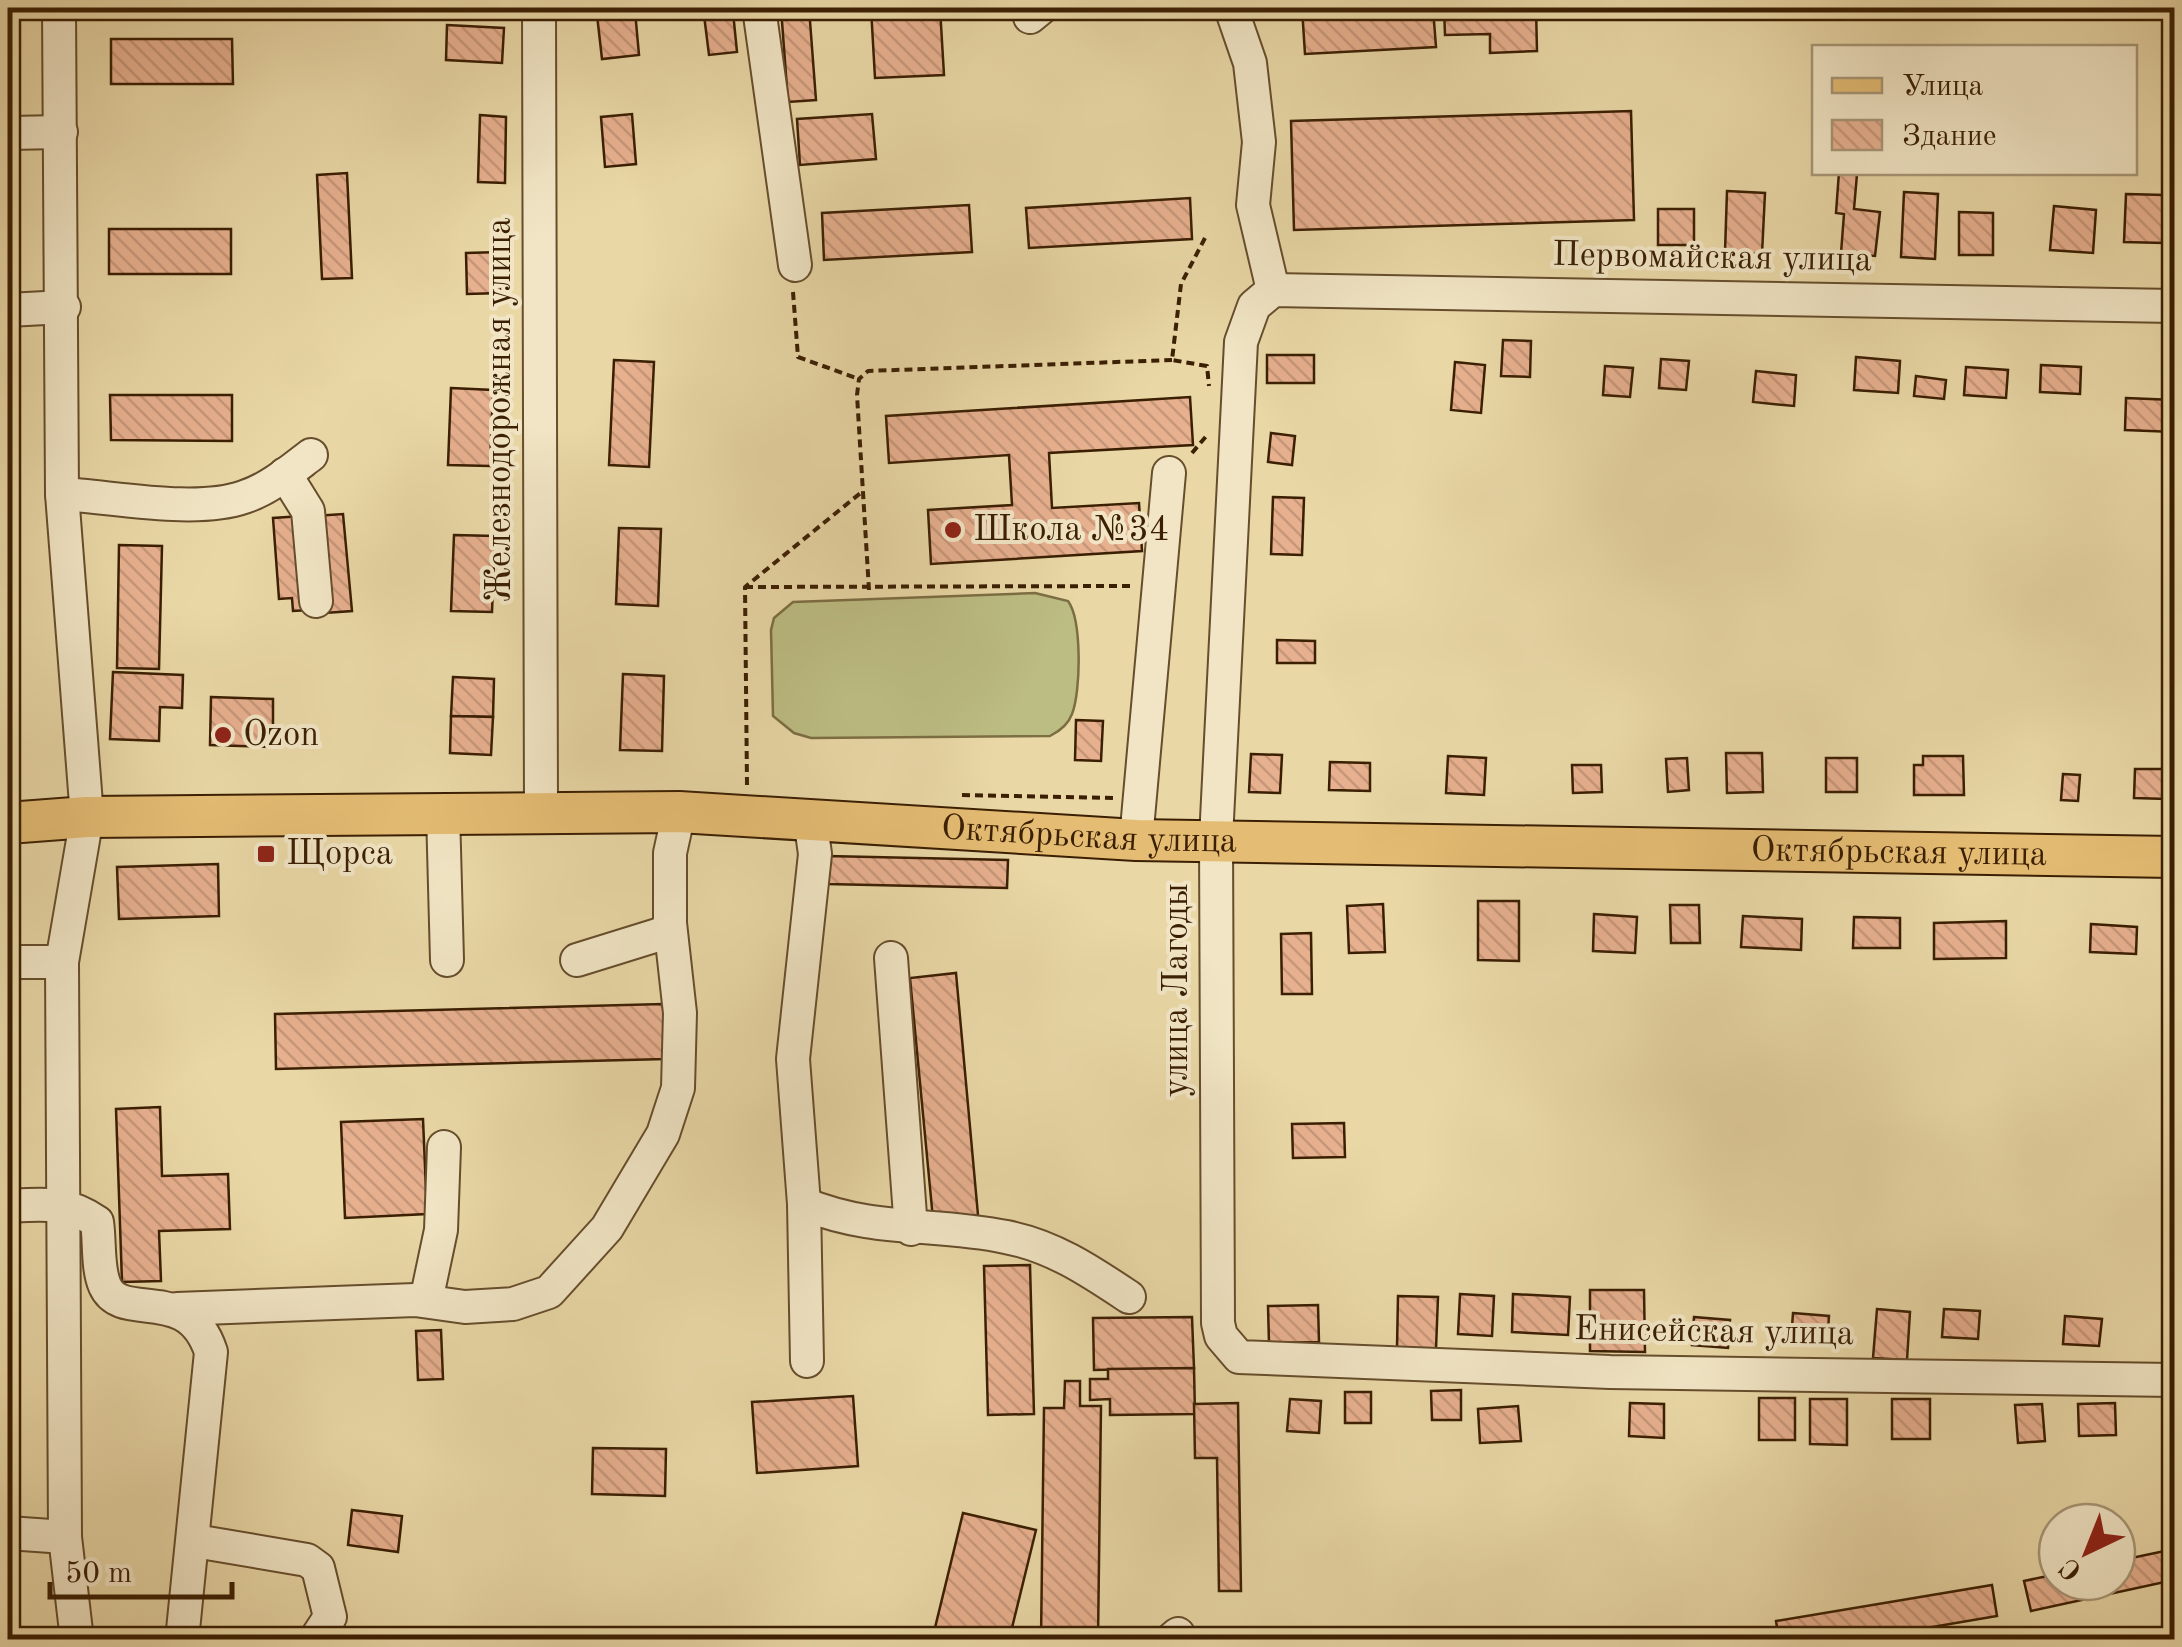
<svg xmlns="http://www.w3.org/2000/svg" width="2182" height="1647" font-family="'Old Standard TT',serif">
  <defs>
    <pattern id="building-back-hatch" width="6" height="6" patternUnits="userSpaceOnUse" patternTransform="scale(2.5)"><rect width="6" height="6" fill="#e7b08f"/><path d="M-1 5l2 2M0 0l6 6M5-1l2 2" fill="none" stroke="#c7977a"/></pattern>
  </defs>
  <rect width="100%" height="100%" fill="#e9d7a6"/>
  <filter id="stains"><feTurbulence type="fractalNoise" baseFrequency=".002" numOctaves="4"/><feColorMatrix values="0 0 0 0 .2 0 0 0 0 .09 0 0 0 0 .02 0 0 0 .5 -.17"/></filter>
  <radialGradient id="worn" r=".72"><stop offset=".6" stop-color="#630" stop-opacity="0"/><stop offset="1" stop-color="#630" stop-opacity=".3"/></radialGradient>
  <path fill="#bcbd83" stroke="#7c6e43" stroke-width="2.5" d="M 1035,593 L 1068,601 C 1082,620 1081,691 1072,714 C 1068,725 1060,731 1050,736 L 811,738 L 794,733 L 773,716 L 771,630 L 774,618 L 793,602 Z"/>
  <g fill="url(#building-back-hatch)" stroke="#3b1f03" stroke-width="2.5">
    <polygon points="781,8 809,8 816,100 788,102"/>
    <polygon points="871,8 940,8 944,75 875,78"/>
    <polygon points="1302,8 1433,8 1436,47 1305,54"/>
    <polygon points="1444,8 1536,8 1537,51 1490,53 1490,34 1445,35"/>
    <polygon points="635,11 639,55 602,59 597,15"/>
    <polygon points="733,12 737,52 709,55 704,15"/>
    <polygon points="447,25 504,28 502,63 446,60"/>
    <polygon points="111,39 232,39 233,84 111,84"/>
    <polygon points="1631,111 1634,220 1294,230 1291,121"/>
    <polygon points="632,114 636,164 605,167 601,117"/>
    <polygon points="872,114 876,159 800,165 797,119"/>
    <polygon points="480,115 506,117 505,183 478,182"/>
    <polygon points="1839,172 1857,174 1854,209 1880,212 1875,256 1841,253 1844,214 1836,213"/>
    <polygon points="347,173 352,278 322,279 317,175"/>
    <polygon points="1727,191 1765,193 1762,254 1725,252"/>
    <polygon points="1904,192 1938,194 1935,259 1901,257"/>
    <polygon points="2126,194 2165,195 2164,243 2124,242"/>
    <polygon points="1190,198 1192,239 1029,248 1026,208"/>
    <polygon points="969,205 972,252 824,260 822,213"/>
    <polygon points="2054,206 2096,210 2093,253 2050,250"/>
    <rect x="1658" y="209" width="36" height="36"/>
    <polygon points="1959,212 1993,213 1993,255 1959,255"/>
    <rect x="109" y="229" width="122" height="45"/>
    <polygon points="500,252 501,293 467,294 466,253"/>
    <polygon points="1503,340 1531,341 1530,377 1501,376"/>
    <rect x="1267" y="355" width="47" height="28"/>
    <polygon points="1856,357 1900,361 1898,393 1854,390"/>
    <polygon points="1661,359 1689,361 1686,390 1659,388"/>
    <polygon points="614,360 654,362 649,467 609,465"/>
    <polygon points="1455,362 1485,365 1481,413 1451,410"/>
    <polygon points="2041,365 2081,367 2080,394 2040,392"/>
    <polygon points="1605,366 1633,368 1630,397 1603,395"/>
    <polygon points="1966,367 2008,370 2006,398 1964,395"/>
    <polygon points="1756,371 1796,375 1794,406 1753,402"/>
    <polygon points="1916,376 1946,380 1944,399 1914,396"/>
    <polygon points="451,388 493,390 490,466 448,465"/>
    <polygon points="110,395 232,395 232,441 111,440"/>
    <polygon points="1190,397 1193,445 1049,453 1052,508 1139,503 1142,551 931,564 928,510 1012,505 1009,455 889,463 886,416"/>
    <polygon points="2126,398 2174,400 2174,432 2125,430"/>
    <polygon points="1271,433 1295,436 1292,465 1268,462"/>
    <polygon points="1273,497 1304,498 1302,555 1271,554"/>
    <polygon points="343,514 352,611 325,613 315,516"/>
    <polygon points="302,516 310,610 293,611 292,598 279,599 273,518"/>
    <polygon points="619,528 661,529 658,606 616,604"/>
    <polygon points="454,535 495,536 492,612 451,611"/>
    <polygon points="119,545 162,546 159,669 117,668"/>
    <polygon points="1277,640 1315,641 1315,663 1277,663"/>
    <polygon points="113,672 183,675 182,708 160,707 159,741 110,739"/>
    <polygon points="623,674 664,676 662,751 620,750"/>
    <polygon points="453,677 494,679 493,717 451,716"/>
    <polygon points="211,697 273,699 273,747 210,745"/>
    <polygon points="451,716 493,717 491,755 450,753"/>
    <polygon points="1076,720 1103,721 1101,761 1075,760"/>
    <polygon points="1726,753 1762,753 1763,792 1727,793"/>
    <polygon points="1251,754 1282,755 1280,793 1249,792"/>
    <polygon points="1448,756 1486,758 1484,795 1446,793"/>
    <polygon points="1923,756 1963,756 1964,795 1914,795 1914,765 1923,765"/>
    <polygon points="1687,758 1689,790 1668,792 1666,759"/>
    <rect x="1826" y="758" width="31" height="34"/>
    <polygon points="1330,762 1370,763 1370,791 1329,790"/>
    <polygon points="1572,765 1601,765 1602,792 1573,793"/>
    <polygon points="2135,769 2168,769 2167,799 2134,798"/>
    <polygon points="2063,774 2080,775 2078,801 2061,800"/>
    <polygon points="827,856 1008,860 1007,888 827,884"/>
    <polygon points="218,864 219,916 119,919 117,867"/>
    <polygon points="1478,901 1519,901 1519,961 1478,960"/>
    <polygon points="1383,904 1385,952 1349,953 1347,906"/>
    <polygon points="1670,905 1699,905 1700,943 1671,943"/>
    <polygon points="1594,914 1637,917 1635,953 1593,951"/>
    <polygon points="1743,916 1802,919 1801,950 1741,947"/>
    <polygon points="1854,917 1900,918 1900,948 1853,948"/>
    <polygon points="2006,921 2006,958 1934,959 1934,923"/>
    <polygon points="2091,924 2137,927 2136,954 2090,952"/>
    <polygon points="1311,933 1312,994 1282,994 1281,934"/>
    <polygon points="956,973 978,1215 933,1219 910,978"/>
    <polygon points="663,1004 665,1059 276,1069 275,1014"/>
    <polygon points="160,1107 162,1176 228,1174 230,1229 159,1231 161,1281 122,1282 116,1109"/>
    <polygon points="423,1119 427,1214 345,1218 341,1122"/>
    <polygon points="1344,1123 1345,1157 1293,1158 1292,1124"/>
    <polygon points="1030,1265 1034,1414 988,1415 984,1266"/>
    <polygon points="1590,1290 1644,1290 1645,1352 1590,1351"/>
    <polygon points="1460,1294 1494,1296 1492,1336 1458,1334"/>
    <polygon points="1513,1294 1570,1297 1568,1335 1512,1332"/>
    <polygon points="1398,1296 1438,1297 1436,1349 1397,1348"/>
    <polygon points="1318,1305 1319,1342 1269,1343 1268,1306"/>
    <polygon points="1877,1309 1910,1312 1907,1360 1873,1358"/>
    <polygon points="1944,1309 1980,1311 1978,1339 1942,1337"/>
    <polygon points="1793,1313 1829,1316 1827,1344 1791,1341"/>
    <polygon points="2065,1316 2102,1319 2099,1346 2063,1344"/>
    <polygon points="1192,1317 1194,1368 1094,1370 1093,1318"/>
    <polygon points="1694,1317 1730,1320 1728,1348 1692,1345"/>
    <polygon points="441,1330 443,1379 418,1380 416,1331"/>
    <polygon points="1194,1368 1195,1414 1110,1415 1110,1399 1090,1400 1090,1379 1108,1379 1108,1369"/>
    <polygon points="1065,1381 1080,1381 1080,1406 1101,1406 1098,1640 1041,1640 1044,1408 1064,1408"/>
    <polygon points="1461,1390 1461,1420 1432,1420 1431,1391"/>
    <rect x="1345" y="1392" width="26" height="31"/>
    <polygon points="853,1396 858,1466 757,1473 752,1402"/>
    <rect x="1759" y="1398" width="36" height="42"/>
    <polygon points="1290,1399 1321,1401 1319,1433 1287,1431"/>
    <polygon points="1810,1399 1847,1399 1847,1445 1810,1444"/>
    <rect x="1892" y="1399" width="38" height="40"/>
    <polygon points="1238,1403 1241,1591 1219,1591 1217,1458 1195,1458 1194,1404"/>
    <polygon points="1630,1403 1664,1404 1664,1438 1629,1436"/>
    <polygon points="2115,1403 2116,1435 2079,1436 2078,1404"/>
    <polygon points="2042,1404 2045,1441 2018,1443 2015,1405"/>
    <polygon points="1518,1406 1521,1441 1480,1443 1478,1409"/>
    <polygon points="593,1448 666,1449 665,1496 592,1494"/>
    <polygon points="352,1510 402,1516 398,1552 348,1545"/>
    <polygon points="963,1513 1036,1530 1009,1640 932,1640"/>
    <polygon points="2174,1549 2174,1580 2031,1611 2024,1581 2057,1574 2057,1582 2117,1582 2117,1561"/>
    <polygon points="1992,1585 1997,1616 1856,1640 1779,1640 1776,1621"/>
  </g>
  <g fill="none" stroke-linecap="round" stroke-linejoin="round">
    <defs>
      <g id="minor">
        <polyline points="59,8 62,494 87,817 62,962 65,1537 77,1640"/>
        <polyline points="539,8 541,812"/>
        <polyline points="759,8 795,265"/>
        <polyline points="1231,8 1250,63 1259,142 1253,205 1273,290"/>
        <polyline points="1030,17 1041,8"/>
        <polyline points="8,133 61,132"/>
        <polyline points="2174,306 1273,290 1254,306 1241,342 1216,839 1218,1323 1221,1336 1239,1357 1610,1372 2174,1380"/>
        <polyline points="8,310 64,307"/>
        <polyline points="285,474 308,511 316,601"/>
        <path d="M 62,494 C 114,497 196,514 244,497 C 269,489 290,471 311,455"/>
        <polyline points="443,812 447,960"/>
        <polyline points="1136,840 1169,473"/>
        <polyline points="891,958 911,1229"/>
        <polyline points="577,960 664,933 670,923 670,853 679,812"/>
        <polyline points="8,962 62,962"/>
        <path d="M 804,1204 C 876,1233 933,1222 1006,1237 C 1053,1246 1090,1271 1129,1297"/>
        <path d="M 8,1206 C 43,1204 67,1201 97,1222 C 100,1241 97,1268 105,1286 C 122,1324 188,1281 211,1352 L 182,1640"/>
        <polyline points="426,1301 441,1230 444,1147"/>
        <polyline points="177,1309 415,1300 465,1307 513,1304 549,1292 607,1228 663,1134 678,1088 680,1013 670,923"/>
        <polyline points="807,1361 804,1204 793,1059 815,854 810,818"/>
        <polyline points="8,1533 65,1537"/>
        <polyline points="195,1541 307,1560 318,1568 330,1617 315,1640"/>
        <polyline points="1171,1640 1178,1634"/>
      </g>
      <g id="major">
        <path id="s1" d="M 8,823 L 87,817 L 679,812 L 1136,840 L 2174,857"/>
      </g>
    </defs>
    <use href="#minor" stroke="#664d2c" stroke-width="36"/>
    <use href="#major" stroke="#3b1f03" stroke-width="44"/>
    <g stroke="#3b1f03" stroke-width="4" stroke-dasharray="8 5" stroke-linecap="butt">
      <polyline points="1205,238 1181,284 1172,360 1207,366 1209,386"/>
      <polyline points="793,292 798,357 859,379"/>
      <polyline points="1192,453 1208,434"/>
      <polyline points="745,587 1131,586"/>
      <polyline points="869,590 857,395 859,379 868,371 1172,360"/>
      <polyline points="747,785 745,587 863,491"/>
      <polyline points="962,795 1113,798"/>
    </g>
    <use href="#minor" stroke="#f1e5c5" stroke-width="32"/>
    <use href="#major" stroke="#e4bc73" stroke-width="40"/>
  </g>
  <g fill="#8f2418" stroke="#f1e5c5" stroke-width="4">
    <circle cx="953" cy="530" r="10"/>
    <circle cx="223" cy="735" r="10"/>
    <rect x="256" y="844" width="20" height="20" rx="5"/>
  </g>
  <g text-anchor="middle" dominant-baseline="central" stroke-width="8" stroke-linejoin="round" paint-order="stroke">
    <g font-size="35" fill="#3b1f03" stroke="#f1e5c5">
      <text transform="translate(1712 258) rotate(1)">Первомайская улица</text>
      <text transform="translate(500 410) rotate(-90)">Железнодорожная улица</text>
      <text stroke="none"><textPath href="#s1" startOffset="1082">Октябрьская улица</textPath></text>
      <text stroke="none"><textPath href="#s1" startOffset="1892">Октябрьская улица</textPath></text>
      <text transform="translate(1177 990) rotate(-90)">улица Лагоды</text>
      <text transform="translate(1714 1332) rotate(1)">Енисейская улица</text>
    </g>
    <g font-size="35" fill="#3b1f03" stroke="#f1e5c5" text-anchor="start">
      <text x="973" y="530">Школа №34</text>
      <text x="243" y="735">Ozon</text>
      <text x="286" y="854">Щорса</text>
    </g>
  </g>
  <rect width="2182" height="1647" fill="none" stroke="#e9d7a6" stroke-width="40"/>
  <rect x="10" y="10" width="2162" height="1627" fill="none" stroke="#3b1f03" stroke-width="5"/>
  <rect x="20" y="20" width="2142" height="1607" fill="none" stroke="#3b1f03" stroke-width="2.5"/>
  <rect x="1812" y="45" width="325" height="130" fill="#f1e5c5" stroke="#a89677" stroke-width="2.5"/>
  <rect x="1832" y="78" width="50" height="15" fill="#e4bc73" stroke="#a89677" stroke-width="2.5"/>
  <text x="1902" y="95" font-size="30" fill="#3b1f03">Улица</text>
  <rect x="1832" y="120" width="50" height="30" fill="url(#building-back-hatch)" stroke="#a89677" stroke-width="2.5"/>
  <text x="1902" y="145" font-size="30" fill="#3b1f03">Здание</text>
  <g transform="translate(2087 1552) rotate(223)"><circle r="48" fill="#f1e5c5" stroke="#a89677" stroke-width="2.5"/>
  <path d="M0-8L18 38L0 25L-18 38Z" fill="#8f2418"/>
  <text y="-15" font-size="28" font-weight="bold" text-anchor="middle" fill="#3b1f03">С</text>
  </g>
  <path d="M50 1582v15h182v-15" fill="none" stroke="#3b1f03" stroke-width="5"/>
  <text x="65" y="1582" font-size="30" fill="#3b1f03" stroke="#f1e5c5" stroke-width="8" paint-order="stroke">50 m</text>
  <rect width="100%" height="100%" filter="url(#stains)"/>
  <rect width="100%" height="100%" fill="url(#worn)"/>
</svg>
